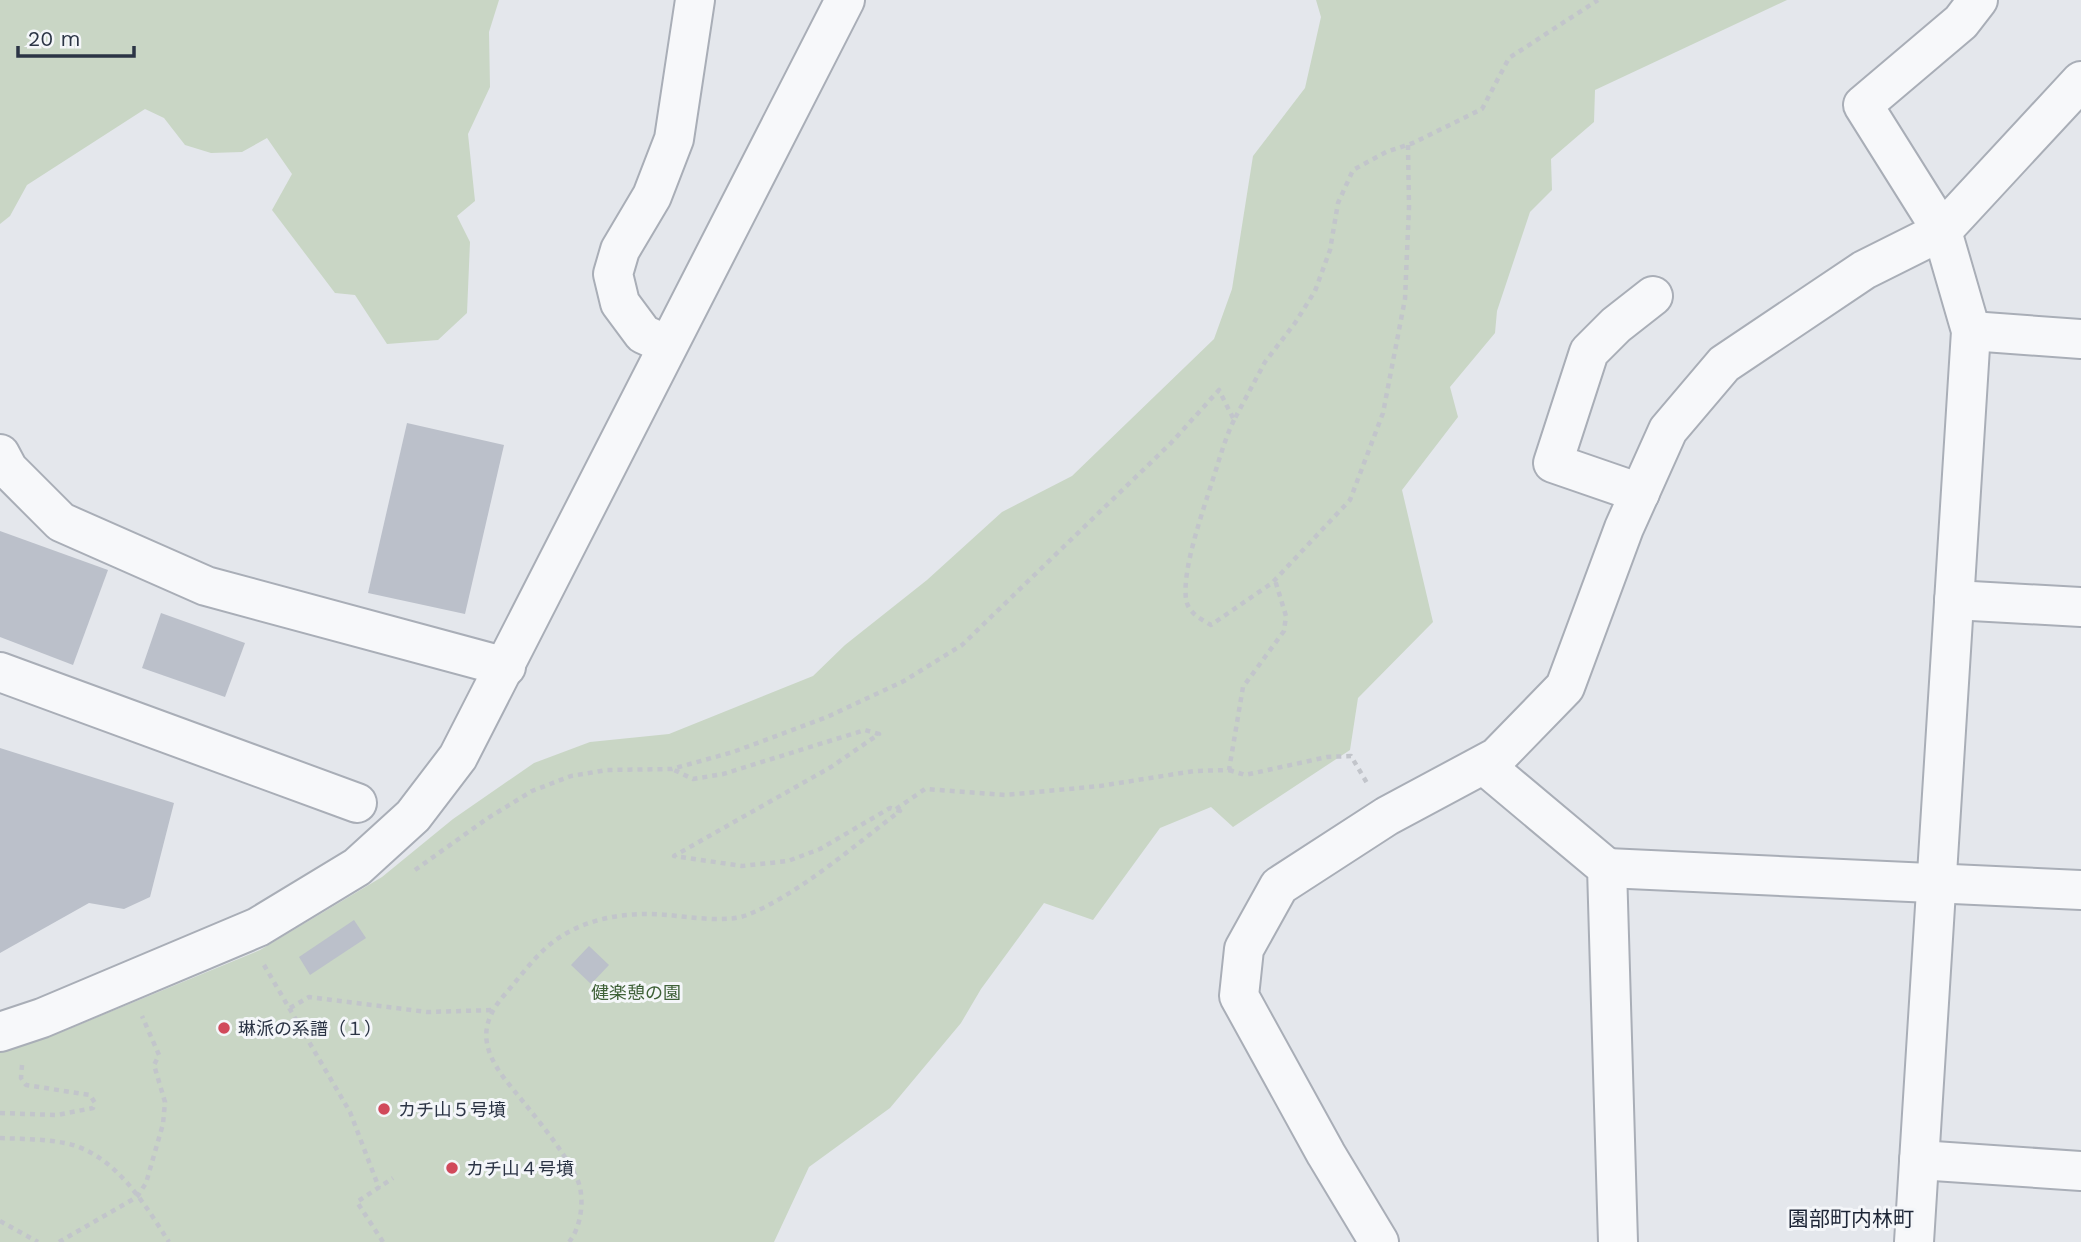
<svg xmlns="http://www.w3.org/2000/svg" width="2081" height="1242" font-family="'Work Sans','Noto Sans JP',sans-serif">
  <rect width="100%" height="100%" fill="#e4e7ec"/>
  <g fill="#c9d6c5">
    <polygon points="0,0 499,0 489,32 490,87 468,134 475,201 457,216 470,242 467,313 438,340 387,344 355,295 335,293 272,210 292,174 267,138 242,152 211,153 185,145 164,118 145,109 27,185 10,216 0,224"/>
    <polygon points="1316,0 1787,0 1595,90 1594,122 1551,159 1552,190 1530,212 1497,311 1495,333 1450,387 1458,417 1402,490 1433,622 1358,698 1350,750 1233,827 1211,807 1160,828 1093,920 1044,903 981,989 961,1023 890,1108 809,1167 774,1242 0,1242 0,1052 59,1033 260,950 382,877 453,819 534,763 590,742 669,734 813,676 845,645 927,580 1002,512 1072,476 1214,339 1232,289 1253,156 1305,88 1321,17"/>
  </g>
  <g fill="#bbc0ca">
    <polygon points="407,423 504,445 465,614 368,593"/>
    <polygon points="0,531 108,570 73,665 0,637"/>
    <polygon points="161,613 245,643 225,697 142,668"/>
    <polygon points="0,748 174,803 150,897 124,909 89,903 0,953"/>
    <polygon points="354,920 366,938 310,975 299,957"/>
    <polygon points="589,946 609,965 591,984 571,965"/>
  </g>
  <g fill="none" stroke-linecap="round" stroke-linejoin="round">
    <defs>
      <g id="minor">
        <polyline points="1971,331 2081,339"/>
        <polyline points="667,345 643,334 620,303 613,274 620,250 652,196 674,139 695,0"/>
        <polyline points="0,454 8,469 61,522 206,586 506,667"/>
        <polyline points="1640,493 1553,463 1589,352 1616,325 1653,296"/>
        <polyline points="1954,600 2081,607"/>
        <polyline points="0,672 357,803"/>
        <polyline points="1484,765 1607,868 1618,1242"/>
        <polyline points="1607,868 2081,890"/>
        <polyline points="1919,1160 2081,1171"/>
        <polyline points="1379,1242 1326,1154 1239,996 1244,949 1279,886 1387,816 1497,757 1565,687 1624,528 1668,430 1724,364 1864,270 1942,231 2081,81"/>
        <polyline points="1914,1242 1971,331 1942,231 1863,105 1961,22 1978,0"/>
      </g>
      <polyline id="tertiary" points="0,1032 42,1018 258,927 357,867 413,816 458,757 845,0"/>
    </defs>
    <use href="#minor" stroke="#a9aeb7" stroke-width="42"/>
    <use href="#tertiary" stroke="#a9aeb7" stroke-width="42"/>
    <g stroke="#c2c5cb" stroke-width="4.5" stroke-dasharray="5 5" stroke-linecap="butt">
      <path d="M 1234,420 C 1224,441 1219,461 1212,482 C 1203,511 1182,569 1186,599 C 1188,613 1201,619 1211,625 L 1272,583 L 1350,500 L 1383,413 L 1405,299 L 1409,207 L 1408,145"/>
      <polyline points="1229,770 1245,775 1327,757 1351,756 1367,783"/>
      <polyline points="896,809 925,789 1005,795 1100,786 1194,771 1229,770 1243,687 1284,631 1286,616 1275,580"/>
      <polyline points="415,870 488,818 532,791 571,776 607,770 672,769 733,752 827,717 904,681 962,645 1171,443 1219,390 1234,420 1265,362 1295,323 1315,291 1330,250 1338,203 1353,170 1386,152 1413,143 1482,109 1509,58 1598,0"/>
      <polyline points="264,965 350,1112 379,1188"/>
      <polyline points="290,1008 309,997 427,1012 494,1010"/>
      <polyline points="0,1113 57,1115 93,1108 95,1103 90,1095 26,1085 21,1078 22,1065"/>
      <path d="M 0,1138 C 21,1139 44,1139 65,1143 C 114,1153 144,1203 169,1242"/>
      <polyline points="0,1221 38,1242"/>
      <polyline points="59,1242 137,1197 146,1183 163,1124 165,1102 154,1065 159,1055 142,1016"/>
      <polyline points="383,1242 357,1202 393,1178"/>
      <path d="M 569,1242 C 581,1228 585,1199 578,1181 C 565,1150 526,1106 504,1078 C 481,1047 479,1023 506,993 C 519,978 533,959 548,946 C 581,918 627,911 668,915 C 690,917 727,923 747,915 C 798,895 855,845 900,811 L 890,808 L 820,849 L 788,861 L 742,866 L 674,856 L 831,767 L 879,734 L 865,730 L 723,774 L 693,779 L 672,769"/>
    </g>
    <use href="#minor" stroke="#f7f8fa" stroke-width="38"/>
    <use href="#tertiary" stroke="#f7f8fa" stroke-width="38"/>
  </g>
  <g fill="#d1495b" stroke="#f4f6f9" stroke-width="2.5">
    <circle cx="224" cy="1028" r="7"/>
    <circle cx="384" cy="1109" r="7"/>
    <circle cx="452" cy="1168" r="7"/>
  </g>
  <g text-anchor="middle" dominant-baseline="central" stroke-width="6" stroke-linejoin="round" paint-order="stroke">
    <g font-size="18" fill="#3f6138" stroke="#f4f6f9">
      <text x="636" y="992">健楽憩の園</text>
    </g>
    <g font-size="18" fill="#2b3445" stroke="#f4f6f9" text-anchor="start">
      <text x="238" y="1028">琳派の系譜（１）</text>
      <text x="398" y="1109">カチ山５号墳</text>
      <text x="466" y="1168">カチ山４号墳</text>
    </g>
    <g font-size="21" fill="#1d2536" stroke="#f4f6f9">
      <text x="1851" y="1218">園部町内林町</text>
    </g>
  </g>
  <path d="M18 46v10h116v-10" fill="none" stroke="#2b3445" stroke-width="3.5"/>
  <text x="28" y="46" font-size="21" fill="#2b3445" stroke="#f4f6f9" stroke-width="5" paint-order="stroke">20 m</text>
</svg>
